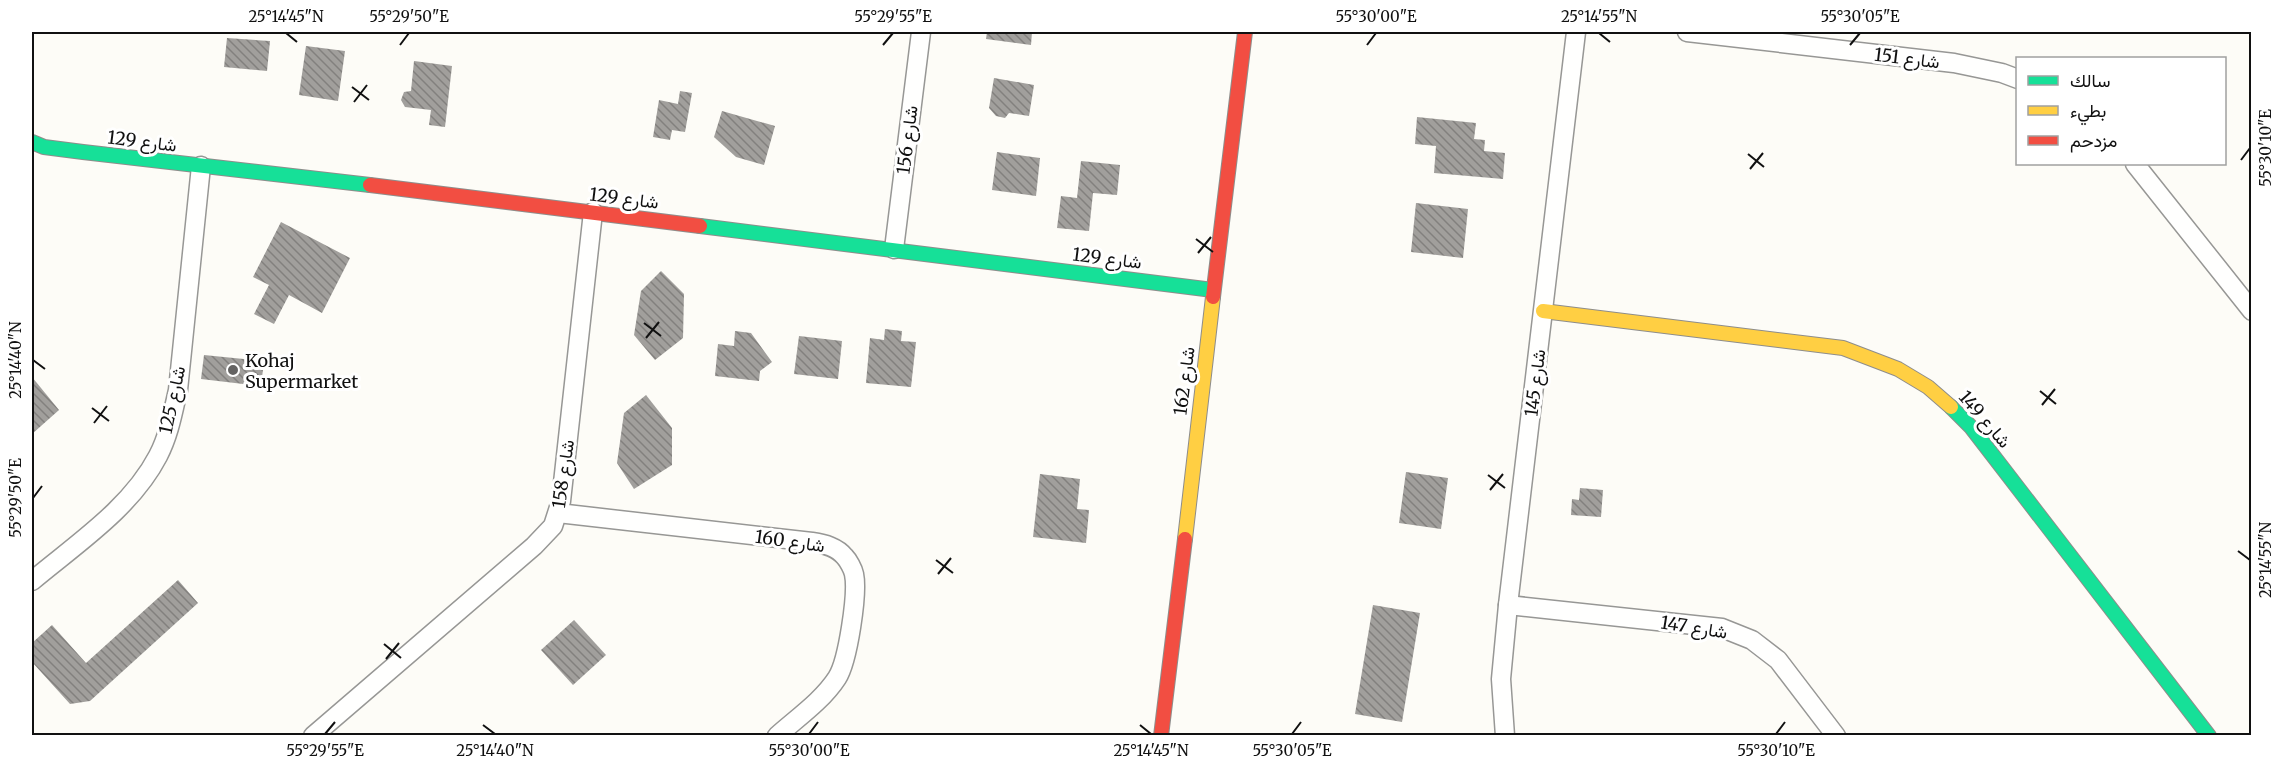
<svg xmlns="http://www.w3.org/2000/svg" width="2283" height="767" font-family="Merriweather,Vazirmatn,serif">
  <defs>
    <pattern id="building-back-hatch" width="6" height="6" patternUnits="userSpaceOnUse" patternTransform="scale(1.5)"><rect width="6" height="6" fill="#a19f9c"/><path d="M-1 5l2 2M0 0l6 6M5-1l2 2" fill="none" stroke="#82807e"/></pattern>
  </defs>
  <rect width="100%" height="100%" fill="#fdfcf7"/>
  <g fill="url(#building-back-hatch)">
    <polygon points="987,32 1032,32 1031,45 986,39"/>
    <polygon points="227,38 270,41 267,71 224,67"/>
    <polygon points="306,46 345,51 338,101 299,95"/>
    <polygon points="414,61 452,66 445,127 429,125 431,110 405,107 401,100 404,92 411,91"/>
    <polygon points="994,78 1034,85 1029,116 1009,113 1005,118 996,116 989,108"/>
    <polygon points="680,91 692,93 685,132 672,130 670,140 653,137 659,100 678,104"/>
    <polygon points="722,111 775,126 764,165 736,157 714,137"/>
    <polygon points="1417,117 1476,123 1474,139 1485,140 1484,151 1505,153 1503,179 1434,173 1436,146 1415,144"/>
    <polygon points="997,152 1040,158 1036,196 992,190"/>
    <polygon points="1081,161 1120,165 1117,195 1093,193 1089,231 1057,228 1061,196 1077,198"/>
    <polygon points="1416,203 1468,209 1463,258 1411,252"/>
    <polygon points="281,222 350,258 322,313 289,295 274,324 254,314 269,285 253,277"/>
    <polygon points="661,271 684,294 683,338 655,360 634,335 641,291"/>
    <polygon points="885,329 902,331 901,341 916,342 911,387 866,383 870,338 884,340"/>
    <polygon points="735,331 751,333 772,362 760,371 759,381 715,376 718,344 734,346"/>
    <polygon points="799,336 842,341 838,379 794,374"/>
    <polygon points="204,355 264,361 261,386 201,379"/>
    <polygon points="32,377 59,410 32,434"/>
    <polygon points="646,395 672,428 672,465 634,489 617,463 624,413"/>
    <polygon points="1406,472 1448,478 1441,529 1399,523"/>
    <polygon points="1040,474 1080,479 1077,509 1089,510 1086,543 1033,537"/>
    <polygon points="1580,488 1603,490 1601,517 1571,515 1572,499 1579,500"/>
    <polygon points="178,580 198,603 90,701 70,704 32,662 32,643 52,625 86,663"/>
    <polygon points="1373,605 1420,613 1402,722 1355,714"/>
    <polygon points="574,620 606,655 573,685 541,650"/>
  </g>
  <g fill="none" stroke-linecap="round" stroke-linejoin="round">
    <defs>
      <g id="street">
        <polyline points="1687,32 1954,63 2002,73 2018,79"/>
        <polyline points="2135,164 2252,311"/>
        <polyline points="894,249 921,32"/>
        <path d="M 558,513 L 812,542 C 825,544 837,547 845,557 C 848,560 853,569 854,574 C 858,593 848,661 837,678 C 822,701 797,718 777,736"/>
        <path d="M 32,581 C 76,544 131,508 158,456 C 169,435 173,412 178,390 L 201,166"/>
        <polyline points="1508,605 1722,628 1752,640 1778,660 1836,736"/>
        <polyline points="313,736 534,546 553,526 561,501 593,212"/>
        <polyline points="1505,736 1501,679 1508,605 1576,32"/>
      </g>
      <g id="fast">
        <polyline points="32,142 44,147 83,152 370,185"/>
        <polyline points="700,226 1213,290"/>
        <polyline points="1951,407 1971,427 2209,736"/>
      </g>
      <g id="slow">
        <polyline points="1543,311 1843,348 1898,369 1928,387 1951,407"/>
        <polyline points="1185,539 1213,297"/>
      </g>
      <g id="jam">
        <polyline points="370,185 700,226"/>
        <polyline points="1213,297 1245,32"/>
        <polyline points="1161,736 1185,539"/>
      </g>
    </defs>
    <use href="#street" stroke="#979795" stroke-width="21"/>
    <use href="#fast" stroke="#8e8d8b" stroke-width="16"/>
    <use href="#slow" stroke="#8e8d8b" stroke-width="16"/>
    <use href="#jam" stroke="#8e8d8b" stroke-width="16"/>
    <use href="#street" stroke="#fffffe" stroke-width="18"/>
    <use href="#fast" stroke="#16e098" stroke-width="14"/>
    <use href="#slow" stroke="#ffcf43" stroke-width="14"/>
    <use href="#jam" stroke="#f24e42" stroke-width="14"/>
  </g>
  <path fill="none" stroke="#111" stroke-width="2" d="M 286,33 L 297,42M 1599,33 L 1610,42M 400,45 L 409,33M 883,45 L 893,33M 1367,45 L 1376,33M 1850,45 L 1860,33M 352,87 L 369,100M 354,102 L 367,85M 1748,154 L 1764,167M 2241,160 L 2250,148M 1750,169 L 1763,153M 1196,239 L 1213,252M 1198,253 L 1211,237M 644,323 L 661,336M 646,338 L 659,322M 33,360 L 45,369M 2040,391 L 2056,404M 2042,405 L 2055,389M 92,408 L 109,421M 94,423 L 107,406M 1488,475 L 1505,488M 1490,490 L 1503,474M 33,498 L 42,486M 2238,551 L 2250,560M 936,560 L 953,573M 938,574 L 951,558M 384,644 L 401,658M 386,659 L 399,643M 483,725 L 495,734M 1140,725 L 1151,734M 325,734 L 335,722M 809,734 L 818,722M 1292,734 L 1301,722M 1776,734 L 1785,722"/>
  <circle fill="#646362" stroke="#fff" stroke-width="2" cx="233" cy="370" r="6"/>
  <g text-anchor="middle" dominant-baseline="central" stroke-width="6" stroke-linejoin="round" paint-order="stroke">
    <g font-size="18" fill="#111" stroke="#fff">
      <text transform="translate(1907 58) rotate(7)">شارع 151</text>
      <text transform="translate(907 140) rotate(-83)">شارع 156</text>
      <text transform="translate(142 141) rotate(7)">شارع 129</text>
      <text transform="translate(624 198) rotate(7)">شارع 129</text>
      <text transform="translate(1107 258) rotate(7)">شارع 129</text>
      <text transform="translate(1184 381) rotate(-83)">شارع 162</text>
      <text transform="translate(1535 383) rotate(-83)">شارع 145</text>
      <text transform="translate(172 400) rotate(-78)">شارع 125</text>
      <text transform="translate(1985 419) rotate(49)">شارع 149</text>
      <text transform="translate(563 474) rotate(-82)">شارع 158</text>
      <text transform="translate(790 541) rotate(8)">شارع 160</text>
      <text transform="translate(1694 627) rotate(9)">شارع 147</text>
    </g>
    <g font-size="18" fill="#111" stroke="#fff" text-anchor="start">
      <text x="245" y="360">Kohaj<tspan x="245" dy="21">Supermarket</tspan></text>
    </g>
  </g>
  <rect width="2283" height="767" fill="none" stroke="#ffffff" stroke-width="66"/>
  <rect x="2016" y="57" width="210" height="108" fill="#ffffff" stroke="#a0a0a0" stroke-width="1.5"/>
  <rect x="2028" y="76" width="30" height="9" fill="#16e098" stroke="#a0a0a0" stroke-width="1.5"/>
  <text x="2070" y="87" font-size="18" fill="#111111">سالك</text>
  <rect x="2028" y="106" width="30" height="9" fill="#ffcf43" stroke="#a0a0a0" stroke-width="1.5"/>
  <text x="2070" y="117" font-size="18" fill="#111111">بطيء</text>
  <rect x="2028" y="136" width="30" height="9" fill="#f24e42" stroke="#a0a0a0" stroke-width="1.5"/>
  <text x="2070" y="147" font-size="18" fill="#111111">مزدحم</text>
  <rect x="33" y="33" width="2217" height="701" fill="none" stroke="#111" stroke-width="2"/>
  <g font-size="15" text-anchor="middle" fill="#111">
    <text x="286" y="22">25°14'45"N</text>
    <text x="409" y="22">55°29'50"E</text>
    <text x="893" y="22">55°29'55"E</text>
    <text x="1376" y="22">55°30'00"E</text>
    <text x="1599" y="22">25°14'55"N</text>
    <text x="1860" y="22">55°30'05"E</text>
    <text transform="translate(2266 148) rotate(-90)" y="5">55°30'10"E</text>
    <text transform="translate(16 360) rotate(-90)" y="5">25°14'40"N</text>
    <text transform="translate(16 498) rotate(-90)" y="5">55°29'50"E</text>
    <text transform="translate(2266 560) rotate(-90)" y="5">25°14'55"N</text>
    <text x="325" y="756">55°29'55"E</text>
    <text x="495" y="756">25°14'40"N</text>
    <text x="809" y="756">55°30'00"E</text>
    <text x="1151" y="756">25°14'45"N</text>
    <text x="1292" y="756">55°30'05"E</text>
    <text x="1776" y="756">55°30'10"E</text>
  </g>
</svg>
